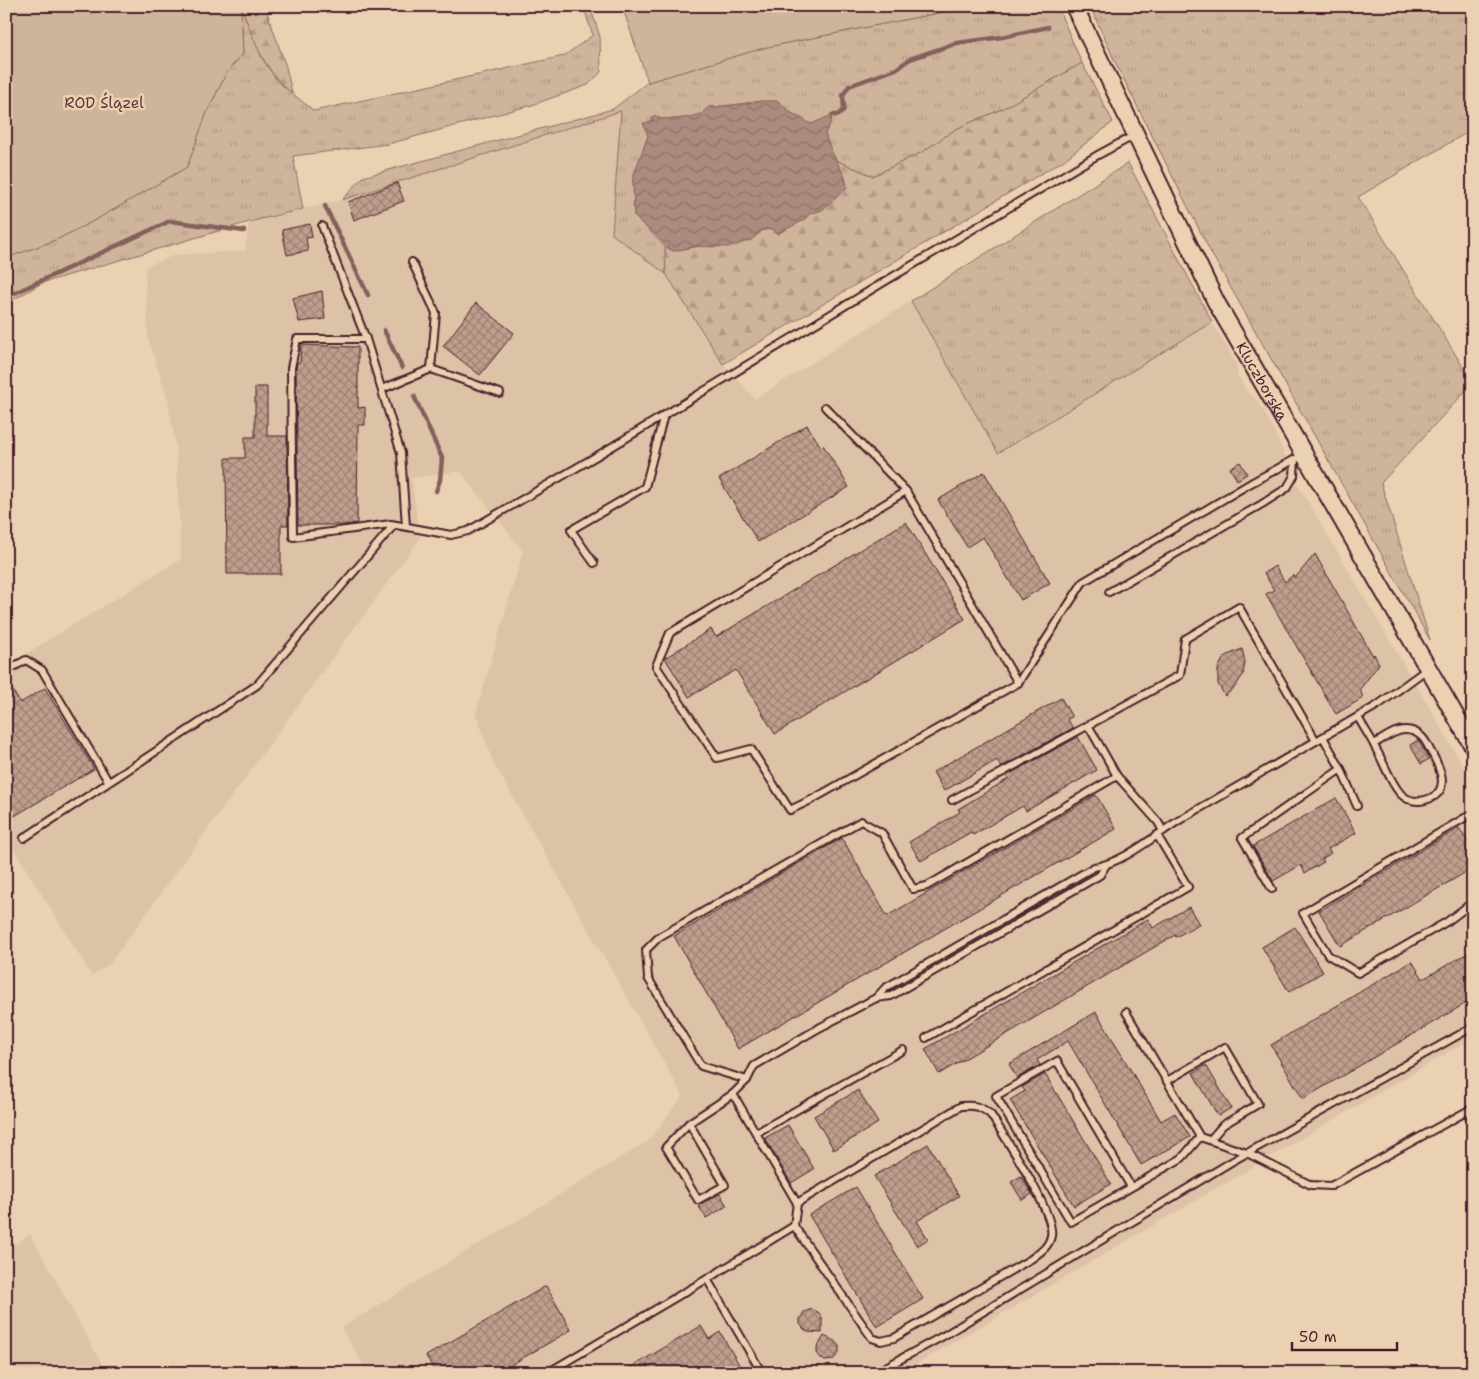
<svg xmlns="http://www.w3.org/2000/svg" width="1479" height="1379" font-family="'Shantell Sans',sans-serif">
  <defs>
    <pattern id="grass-tufts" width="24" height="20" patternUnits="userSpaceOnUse" patternTransform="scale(1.25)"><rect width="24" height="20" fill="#cfb49c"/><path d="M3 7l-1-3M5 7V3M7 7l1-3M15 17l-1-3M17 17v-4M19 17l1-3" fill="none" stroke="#b39a87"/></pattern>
    <pattern id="forest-firs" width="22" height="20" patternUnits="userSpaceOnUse" patternTransform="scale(1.25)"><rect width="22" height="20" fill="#cfb49c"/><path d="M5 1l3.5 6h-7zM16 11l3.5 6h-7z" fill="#b39a87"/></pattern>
    <pattern id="water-waves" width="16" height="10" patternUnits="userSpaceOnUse" patternTransform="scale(1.25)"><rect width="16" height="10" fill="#ab8b7d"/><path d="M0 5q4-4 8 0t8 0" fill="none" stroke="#8d7167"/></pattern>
    <pattern id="building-cross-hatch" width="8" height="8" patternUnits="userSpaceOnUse" patternTransform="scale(1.25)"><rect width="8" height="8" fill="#bd9f8d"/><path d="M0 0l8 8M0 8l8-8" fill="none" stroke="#9c8173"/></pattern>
  </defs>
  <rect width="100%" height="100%" fill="#ead1b2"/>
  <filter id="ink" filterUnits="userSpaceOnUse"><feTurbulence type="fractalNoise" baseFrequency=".02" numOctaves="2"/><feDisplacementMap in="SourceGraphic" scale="10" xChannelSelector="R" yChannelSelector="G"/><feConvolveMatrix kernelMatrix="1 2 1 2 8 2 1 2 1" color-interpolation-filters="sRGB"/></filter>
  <g filter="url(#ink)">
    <g fill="#dcc2a7">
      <polygon points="621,111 612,234 666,274 723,364 755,399 911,301 999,453 1212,322 1236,363 1238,376 1247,392 1257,400 1272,426 1298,485 1473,782 1473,1038 901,1373 369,1373 341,1328 648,1141 683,1096 493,762 476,713 523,551 460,471 411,478 420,538 110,963 92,976 6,836 6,666 181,559 176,447 168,400 148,338 145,267 175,255 245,251 249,222 342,200"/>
      <polygon points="30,1234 107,1373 6,1373 6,1251"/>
    </g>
    <g fill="url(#grass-tufts)" stroke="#8c6a64">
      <polygon points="583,6 590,6 600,37 601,72 588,85 532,105 388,144 293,156 303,209 249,222 42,283 6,304 6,248 12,256 58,239 99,218 187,167 207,112 228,70 243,54 241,7 262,58 278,82 314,111 564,56 593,35"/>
      <path d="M 974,6 L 1057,6 L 1082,63 L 1004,108 L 956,129 L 922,152 L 873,176 L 835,160 L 828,145 L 825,133 L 831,122 L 820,121 L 811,124 L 790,112 L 778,101 C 755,101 732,106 709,107 L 701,114 L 680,119 L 661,119 L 651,122 L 646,128 L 648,136 L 633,177 L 634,215 L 665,247 L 666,274 L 612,234 L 621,111 L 342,200 L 363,177 L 613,109 L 648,82 L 767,47 Z"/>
      <polygon points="1090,6 1473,6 1473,129 1358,197 1473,383 1381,483 1430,640 1210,251 1117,66"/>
      <polygon points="1128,163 1212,322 998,453 911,301"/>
    </g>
    <g fill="url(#forest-firs)" stroke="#8c6a64">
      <path d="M 241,6 L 265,6 L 286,67 L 292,93 C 263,71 254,39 241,6 Z"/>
      <polygon points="1082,63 1113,122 1064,160 723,364 666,274 665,247 673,251 699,246 715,247 751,240 763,230 773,229 777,234 804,220 809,214 822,210 847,187 845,176 835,160 873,176 922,152 956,129 1004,108"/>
    </g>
    <g fill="#cfb49c" stroke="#8c6a64">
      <polygon points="6,6 241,6 243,54 228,70 207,112 187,167 99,218 58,239 12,256 6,248"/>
      <polygon points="622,6 974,6 767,47 648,82"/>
    </g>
    <path fill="url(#water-waves)" stroke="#84605c" d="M 761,101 L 778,101 L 790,112 L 811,124 L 832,115 L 831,122 L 825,133 C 830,153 843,168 847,187 L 822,210 L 809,214 L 804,220 L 777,234 L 773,229 L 763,230 L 751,240 L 729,247 L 699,246 L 673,251 C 664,246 660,239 652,232 C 646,226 639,223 634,215 L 633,177 L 648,136 L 643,123 L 651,122 L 654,115 L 661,119 L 680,119 L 701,114 L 709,107 L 726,106 Z"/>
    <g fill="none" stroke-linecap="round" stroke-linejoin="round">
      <g stroke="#84605c" stroke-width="4.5">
        <polyline points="832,115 839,115 844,109 843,95 849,86 896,69 910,59 957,43 1002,37 1048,27"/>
        <polyline points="325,206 368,295"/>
        <polyline points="6,297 170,221 244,231"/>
        <polyline points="384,330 402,368"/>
        <polyline points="414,396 442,458 440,480 436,491"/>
      </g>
    </g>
    <g fill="url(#building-cross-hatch)" stroke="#4a1f2b">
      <polygon points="397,183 404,201 354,220 348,202"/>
      <polygon points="310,224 312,237 306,238 308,251 287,255 282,230"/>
      <polygon points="322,291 325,319 299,322 293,298"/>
      <polygon points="476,303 514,333 480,375 443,346"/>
      <polygon points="301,345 358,347 358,408 365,407 365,425 358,425 357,523 344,525 298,525 296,368 297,363 300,362"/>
      <polygon points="255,387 267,387 267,436 287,436 288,525 281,525 281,574 227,574 226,458 245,458 245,437 255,437"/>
      <polygon points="807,425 821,447 823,445 849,487 758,542 719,479"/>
      <polygon points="1240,462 1247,474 1237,480 1230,468"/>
      <polygon points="984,472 1050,583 1021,600 983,537 967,547 938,500"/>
      <polygon points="906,522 965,619 775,734 736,670 689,697 665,658 711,629 716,637"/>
      <polygon points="1315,554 1373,656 1374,654 1379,664 1360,689 1363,698 1336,714 1266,594 1274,590 1264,573 1275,566 1285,582 1293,575 1295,578"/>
      <polygon points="1242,649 1245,662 1243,675 1235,687 1225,696 1218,684 1218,669 1223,659 1228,655"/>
      <polygon points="6,679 20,703 45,688 94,769 6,821"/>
      <polygon points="1061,698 1072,717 1067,719 1073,728 1001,767 997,760 944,791 933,772"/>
      <polygon points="1078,737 1097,770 1026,811 1023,806 973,835 971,832 921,861 909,842 960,812 958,809 1008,779 1006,776"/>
      <polygon points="1418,740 1429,759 1421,764 1410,745"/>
      <polygon points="1096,795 1116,829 738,1049 674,936 842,838 887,916"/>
      <polygon points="1336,798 1356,833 1328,849 1331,853 1322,859 1324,862 1305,873 1301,865 1273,881 1253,846"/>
      <polygon points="1459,828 1473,850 1473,868 1340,946 1319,911"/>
      <polygon points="1189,907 1199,924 1176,937 1175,935 939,1074 925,1049 1148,919 1153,928"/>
      <polygon points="1295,927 1323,972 1289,992 1262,947"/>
      <polygon points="1473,950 1473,999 1303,1099 1271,1045 1412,961 1423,979"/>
      <polygon points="1096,1012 1161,1121 1175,1113 1190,1137 1141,1165 1068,1041 1037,1060 1040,1065 1017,1078 1009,1064"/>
      <polygon points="1206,1065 1231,1108 1218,1116 1193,1073"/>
      <polygon points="1045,1074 1111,1184 1074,1206 1010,1100 1025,1091 1022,1087"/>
      <polygon points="858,1090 878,1123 834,1150 814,1116"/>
      <polygon points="788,1125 814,1169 791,1183 765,1138"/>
      <polygon points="928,1144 959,1196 917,1221 928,1239 917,1246 874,1176"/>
      <polygon points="1021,1176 1032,1194 1022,1200 1011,1182"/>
      <polygon points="856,1187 923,1299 877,1327 809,1215"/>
      <polygon points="720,1194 727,1206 706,1218 698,1205"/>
      <polygon points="546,1286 571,1330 497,1373 436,1373 426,1356"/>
      <polygon points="812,1309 818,1312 822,1317 822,1333 808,1332 804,1329 800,1324 800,1319 804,1312"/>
      <polygon points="701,1326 709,1339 720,1332 744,1373 621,1373"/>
      <polygon points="824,1336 835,1341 839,1346 839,1353 833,1360 825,1361 821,1358 817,1353 817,1348"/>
    </g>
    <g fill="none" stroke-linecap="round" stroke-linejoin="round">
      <defs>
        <g id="service">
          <polyline points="322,226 366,339 401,453 406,526"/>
          <polyline points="412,262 436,313 431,369"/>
          <polyline points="366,339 297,339 291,368 293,537 391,524 451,535 468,531 600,454 889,279 1096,156 1135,135"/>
          <polyline points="382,389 431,369 500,393"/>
          <polyline points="825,407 906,491 1018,683"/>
          <polyline points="906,491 670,633 656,666 717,758 751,749 790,810 813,799 1018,683 1083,582 1251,483 1303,455"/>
          <polyline points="594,563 571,530 645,487 664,415"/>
          <polyline points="1109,592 1262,504 1287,488 1294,476 1295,459"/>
          <polyline points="6,671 26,660 42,670 108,781"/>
          <path d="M 1358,717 C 1363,727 1370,736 1375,747 C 1383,760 1392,787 1403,796 C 1409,801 1418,802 1425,800 C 1453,793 1440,767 1430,750 C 1428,746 1426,741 1422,737 C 1418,733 1411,730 1405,730 C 1394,730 1383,739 1374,744"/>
          <polyline points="1088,725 1117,776 1158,822 1163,831"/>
          <polyline points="1323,737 1341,769"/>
          <polyline points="952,800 1180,675 1185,639 1239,607 1316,741"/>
          <polyline points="1473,813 1303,913 1328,955 1358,973 1448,921 1473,902"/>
          <polyline points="24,838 257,685 394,525"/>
          <polyline points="1272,889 1242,838 1341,769 1357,806"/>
          <polyline points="876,998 891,996 1100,875 1106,865"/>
          <polyline points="1126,1012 1200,1137 1247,1153 1311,1185 1331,1186 1473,1108"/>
          <polyline points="926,1038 1188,887 1157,835"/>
          <polyline points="747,1080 701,1066 648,978 646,950 659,937 861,821 882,833 913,889 927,886 1117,776"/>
          <polyline points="1167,1081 1225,1047 1258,1104 1223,1125 1210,1140"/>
          <polyline points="689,1123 725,1185 698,1200 666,1147 689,1123 733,1094"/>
          <polyline points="756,1133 903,1050"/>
          <polyline points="1131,1187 1057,1061 996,1096 1071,1222 1182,1158 1200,1137"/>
          <path d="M 797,1203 L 961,1106 C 974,1105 981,1106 991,1115 C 1004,1136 1056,1214 1051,1236 C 1049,1247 1039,1253 1031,1259 L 894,1338 L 881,1341 L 872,1338 L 794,1226 L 797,1203 L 733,1094 L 747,1080 L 754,1066 L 819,1028 L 876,998 L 885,988 L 1094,867 C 1123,863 1153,837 1178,821 L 1378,705 L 1427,669"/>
          <polyline points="547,1373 707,1279"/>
          <polyline points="762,1373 707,1279 794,1226"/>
          <polyline points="875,1373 943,1336 1231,1162 1473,1027"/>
        </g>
        <g id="tertiary">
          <path id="s1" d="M 1074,6 L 1216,302 L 1473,746"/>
        </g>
      </defs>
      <use href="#service" stroke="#4a1f2b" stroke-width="10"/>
      <use href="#tertiary" stroke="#4a1f2b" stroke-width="20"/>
      <use href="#service" stroke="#ead1b2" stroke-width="6"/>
      <use href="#tertiary" stroke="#ead1b2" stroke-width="16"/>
    </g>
  </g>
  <g text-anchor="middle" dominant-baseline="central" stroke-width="5" stroke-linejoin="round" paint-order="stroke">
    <g font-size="15" fill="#5e353c" stroke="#ead1b2">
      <text x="104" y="103">ROD Ślązel</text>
    </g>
    <g font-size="15" fill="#4a1f2b" stroke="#ead1b2">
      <text stroke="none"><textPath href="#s1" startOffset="420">Kluczborska</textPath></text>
    </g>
  </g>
  <rect width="1479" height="1379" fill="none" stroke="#ead1b2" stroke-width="25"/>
  <rect x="12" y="12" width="1454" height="1354" fill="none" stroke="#4a1f2b" stroke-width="2" filter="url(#ink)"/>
  <path d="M1292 1342v8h105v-8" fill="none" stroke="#4a1f2b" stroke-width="2.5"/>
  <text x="1299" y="1342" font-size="15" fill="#4a1f2b" stroke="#ead1b2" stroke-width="4" paint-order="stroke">50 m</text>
</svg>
